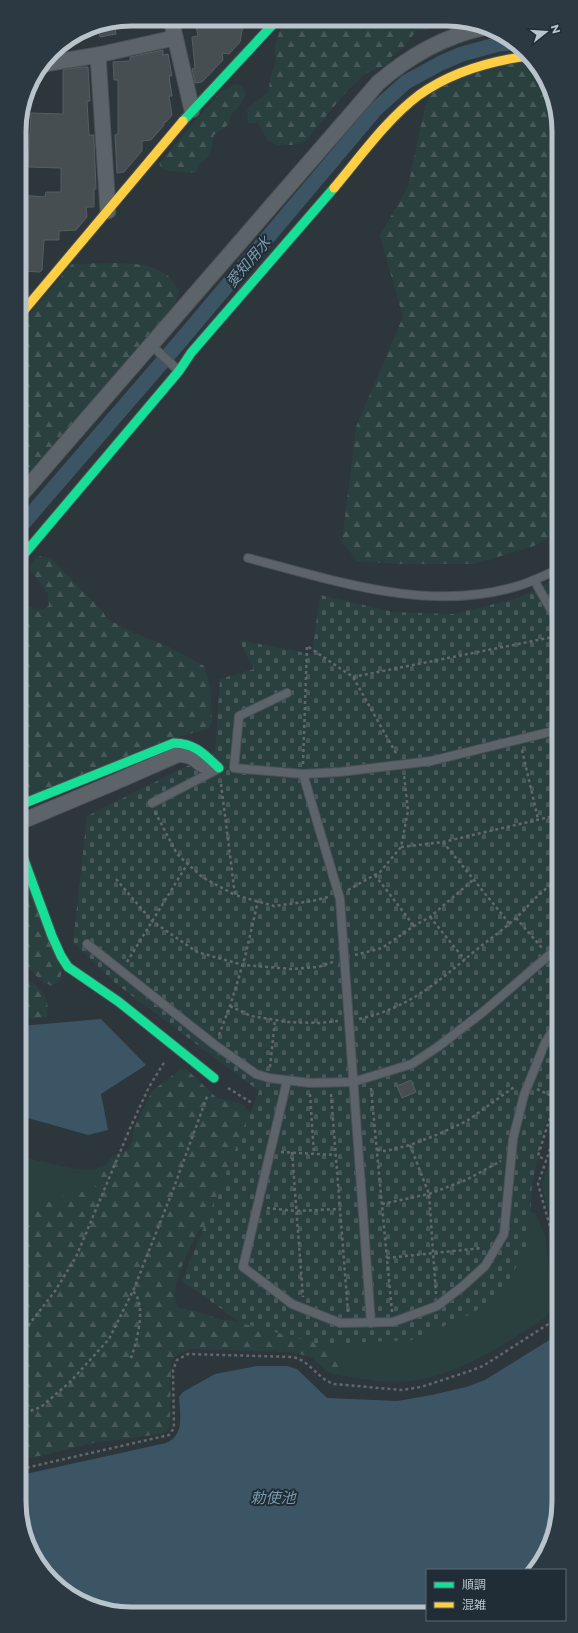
<svg xmlns="http://www.w3.org/2000/svg" width="578" height="1633" font-family="Montserrat,'Noto Sans JP',sans-serif">
  <defs>
    <pattern id="forest-firs" width="22" height="20" patternUnits="userSpaceOnUse"><rect width="22" height="20" fill="#2a403f"/><path d="M5 1l3.5 6h-7zM16 11l3.5 6h-7z" fill="#475a59"/></pattern>
    <pattern id="cemetery-stones" width="16" height="16" patternUnits="userSpaceOnUse"><rect width="16" height="16" fill="#2a403f"/><path d="M2 7V4a2 2 0 0 1 4 0v3zM10 15v-3a2 2 0 0 1 4 0v3z" fill="#475a59"/></pattern>
  </defs>
  <rect width="100%" height="100%" fill="#2d363b"/>
  <g fill="#2a403f">
    <polygon points="558,1136 558,1246 541,1185"/>
    <polygon points="21,1157 76,1169 93,1170 106,1165 98,1184 91,1190 31,1218 21,1247"/>
    <path d="M 524,1209 L 535,1213 L 545,1235 L 552,1295 L 551,1308 L 545,1318 C 500,1347 449,1383 392,1382 C 374,1382 356,1377 338,1375 L 343,1369 L 315,1337 Z"/>
  </g>
  <g fill="url(#forest-firs)">
    <polygon points="287,20 435,21 435,25 427,30 416,31 405,46 392,56 388,65 366,73 347,91 305,141 293,145 277,145 267,140 258,123 248,123 247,109 269,91 270,77 276,61 274,49 281,27"/>
    <polygon points="529,57 557,109 557,533 534,546 474,564 396,564 357,561 342,541 356,427 403,317 380,236 408,186 424,111 436,80"/>
    <polygon points="237,84 242,86 246,95 238,108 231,114 229,124 214,135 210,155 201,163 196,172 188,173 164,170 159,164 221,91"/>
    <path d="M 72,264 C 99,264 143,258 165,274 C 171,277 175,285 179,291 L 173,313 L 20,489 L 20,325 Z"/>
    <polygon points="40,556 51,558 103,612 107,619 130,631 169,647 204,666 208,678 211,692 212,723 208,729 181,736 20,800 20,605 43,610 49,605 48,594 30,569 33,561"/>
    <path d="M 20,863 L 62,967 C 62,976 60,981 52,986 L 43,982 L 20,961 Z"/>
    <path d="M 20,977 C 32,979 43,990 47,1001 C 48,1005 47,1012 47,1017 L 21,1020 Z"/>
    <path d="M 181,1069 L 186,1069 L 217,1098 L 242,1104 L 256,1119 L 207,1230 L 202,1229 L 198,1231 C 190,1250 167,1288 178,1308 L 196,1311 L 219,1319 L 275,1327 L 315,1337 L 342,1357 L 343,1369 L 338,1375 L 329,1373 L 311,1357 L 291,1352 L 191,1349 C 182,1352 176,1354 171,1362 L 170,1423 L 169,1428 L 162,1434 L 93,1443 L 45,1455 L 21,1459 L 21,1247 L 31,1218 L 44,1204 L 64,1196 L 91,1190 L 98,1184 L 106,1165 L 113,1155 L 127,1150 L 132,1142 L 134,1128 L 152,1091 Z"/>
  </g>
  <polygon fill="url(#cemetery-stones)" points="557,578 558,1085 545,1124 532,1186 528,1246 499,1297 465,1317 411,1340 320,1344 241,1323 182,1281 259,1091 115,983 73,943 87,816 215,752 220,679 254,669 239,640 312,654 320,595 394,612 453,614 519,598"/>
  <g fill="#3c5565">
    <polygon points="101,1019 146,1065 101,1094 108,1130 88,1135 21,1116 21,1026"/>
    <path d="M 559,1334 L 559,1509 L 551,1545 L 535,1570 L 427,1570 L 427,1612 L 110,1612 L 52,1581 L 21,1524 L 21,1475 L 166,1443 C 185,1435 180,1414 179,1397 L 183,1392 L 215,1374 L 257,1366 L 287,1366 L 297,1369 L 327,1398 L 397,1401 L 432,1395 L 466,1387 L 485,1380 Z"/>
  </g>
  <g fill="none" stroke-linecap="round" stroke-linejoin="round">
    <polyline stroke="#3c5565" stroke-width="15" points="20,527 177,345 376,109 406,82 441,63 462,54 499,44 509,43"/>
  </g>
  <g fill="#464e52" stroke="#555e63">
    <polygon points="202,19 244,20 240,42 229,54 222,53 223,60 202,82 195,83 192,69 195,68 192,37 198,36 195,21"/>
    <polygon points="114,22 116,34 100,37 98,26"/>
    <polygon points="163,50 163,55 168,54 172,76 169,76 172,96 169,96 172,115 166,122 164,122 164,125 151,140 142,141 142,151 124,172 117,173 115,135 118,134 118,80 114,80 113,62 130,61 130,57"/>
    <polygon points="79,67 88,67 90,101 87,101 89,135 94,135 94,139 96,189 94,189 94,207 86,207 87,217 76,230 59,231 59,240 44,240 42,270 40,272 21,271 21,254 19,254 19,234 21,195 45,197 46,192 61,192 61,168 28,167 31,113 63,114 63,70"/>
    <polygon points="411,1080 416,1092 402,1098 397,1086"/>
  </g>
  <g fill="none" stroke-linecap="round" stroke-linejoin="round">
    <defs>
      <g id="lane">
        <polyline points="151,345 179,371"/>
        <path d="M 248,558 C 336,581 431,614 521,585 C 533,581 545,575 557,570"/>
        <polyline points="534,580 558,622"/>
        <polyline points="287,693 239,716 234,768 303,774 340,899 371,1323"/>
        <polyline points="303,774 340,772 431,761 558,730"/>
        <polyline points="152,803 218,769"/>
        <polyline points="87,944 215,1045 256,1074 269,1078 310,1083 353,1082 412,1064 439,1046 483,1012 548,956 558,950"/>
        <polyline points="287,1081 243,1267 292,1304 340,1323 393,1322 437,1306 463,1286 485,1266 504,1234 513,1139 524,1095 545,1043 558,1022"/>
      </g>
      <g id="street">
        <polyline points="171,19 192,110"/>
        <polyline points="98,55 108,211"/>
        <polyline points="44,64 98,55 174,38"/>
        <path d="M 20,496 L 378,83 C 408,57 443,37 482,28"/>
        <path d="M 20,822 L 113,783 L 179,754 C 184,755 190,755 195,759 C 199,762 201,765 206,766"/>
      </g>
      <g id="fast">
        <polyline points="183,121 277,20"/>
        <polyline points="20,559 179,371 191,353 334,188"/>
        <path d="M 20,805 L 174,743 C 195,743 205,755 219,768"/>
        <polyline points="20,849 52,936 61,956 68,967 119,1002 214,1078"/>
      </g>
      <g id="slow">
        <path d="M 334,188 C 360,157 387,119 419,95 C 450,73 490,61 528,56"/>
        <polyline points="20,315 183,121"/>
      </g>
    </defs>
    <use href="#lane" stroke="#4b5155" stroke-width="10"/>
    <use href="#street" stroke="#4b5155" stroke-width="17"/>
    <use href="#fast" stroke="#4b5155" stroke-width="11"/>
    <use href="#slow" stroke="#4b5155" stroke-width="11"/>
    <g stroke="#61686c" stroke-width="2.5" stroke-dasharray="3 3" stroke-linecap="butt">
      <polyline points="353,677 558,636"/>
      <polyline points="522,750 538,819"/>
      <polyline points="303,764 307,646 353,677 397,755"/>
      <polyline points="221,784 235,895 274,906 312,901 328,897"/>
      <polyline points="155,812 177,854 202,877 235,895"/>
      <polyline points="443,842 509,923"/>
      <polyline points="401,847 443,842 558,815"/>
      <polyline points="375,875 414,926"/>
      <polyline points="116,879 152,921 197,952 243,965 291,969 318,967 333,962"/>
      <polyline points="348,890 380,872 401,847 408,811 404,775"/>
      <polyline points="430,917 465,960"/>
      <polyline points="516,918 542,948"/>
      <polyline points="355,955 382,948 414,926 430,917 473,880"/>
      <polyline points="127,962 188,863"/>
      <polyline points="230,1006 251,1016 287,1022 319,1023 338,1021"/>
      <path d="M 359,1019 C 409,1008 438,982 476,950 C 490,939 504,929 517,917 C 532,903 539,891 558,881"/>
      <polyline points="219,1035 230,1006 245,957 258,901"/>
      <polyline points="270,1067 275,1020"/>
      <polyline points="228,1088 252,1103"/>
      <polyline points="371,1088 392,1312"/>
      <polyline points="537,1089 556,1098 538,1156 546,1160"/>
      <polyline points="310,1094 314,1154"/>
      <polyline points="331,1094 348,1312"/>
      <polyline points="558,1126 538,1184 554,1241 558,1264"/>
      <polyline points="410,1145 429,1194 436,1294"/>
      <polyline points="377,1150 386,1151 410,1145 439,1134 467,1121 514,1087"/>
      <polyline points="281,1152 336,1155"/>
      <polyline points="292,1152 303,1297"/>
      <polyline points="382,1204 429,1194 466,1180 501,1161"/>
      <polyline points="267,1208 296,1211 340,1209"/>
      <polyline points="387,1258 482,1248"/>
      <polyline points="21,1335 55,1291 76,1257 131,1126 149,1087 165,1061"/>
      <path d="M 131,1358 C 137,1341 147,1305 133,1291"/>
      <polyline points="21,1404 30,1411 41,1407 70,1382 109,1339 133,1291 173,1190 208,1094"/>
      <path d="M 21,1469 L 169,1435 L 174,1428 L 173,1370 L 177,1360 L 188,1354 L 293,1357 C 310,1361 318,1379 334,1384 L 402,1390 L 421,1387 L 470,1371 L 483,1366 L 550,1323 L 558,1315"/>
    </g>
    <use href="#lane" stroke="#5d6469" stroke-width="8"/>
    <use href="#street" stroke="#5d6469" stroke-width="15"/>
    <use href="#fast" stroke="#16e098" stroke-width="9"/>
    <use href="#slow" stroke="#ffcf43" stroke-width="9"/>
  </g>
  <g text-anchor="middle" dominant-baseline="central" stroke-width="4" stroke-linejoin="round" paint-order="stroke">
    <g font-size="15" font-style="italic" fill="#7a99ac" stroke="#202d36">
      <text transform="translate(248 262) rotate(-50)">愛知用水</text>
      <text x="273" y="1497">勅使池</text>
    </g>
  </g>
  <path d="M0 0H578V1633H0ZM131 26H447A105 105 0 0 1 552 131V1502A105 105 0 0 1 447 1607H131A105 105 0 0 1 26 1502V131A105 105 0 0 1 131 26Z" fill="#2c3942" fill-rule="evenodd"/>
  <path fill="none" stroke="#b8c3cb" stroke-width="5" d="M131 26H447A105 105 0 0 1 552 131V1502A105 105 0 0 1 447 1607H131A105 105 0 0 1 26 1502V131A105 105 0 0 1 131 26Z"/>
  <rect x="426" y="1569" width="140" height="52" fill="#202d36" stroke="#5d6972"/>
  <rect x="434" y="1582" width="20" height="6" fill="#16e098" stroke="#5d6972"/>
  <text x="462" y="1589" font-size="12" fill="#b8c3cb">順調</text>
  <rect x="434" y="1602" width="20" height="6" fill="#ffcf43" stroke="#5d6972"/>
  <text x="462" y="1609" font-size="12" fill="#b8c3cb">混雑</text>
  <g transform="translate(546 32) rotate(73)" stroke="#202d36" stroke-width="3" paint-order="stroke">
  <path d="M0-3L7 15L0 10L-7 15Z" fill="#b8c3cb"/>
  <text y="-6" font-size="11" font-weight="bold" text-anchor="middle" fill="#b8c3cb">N</text>
  </g>
</svg>
